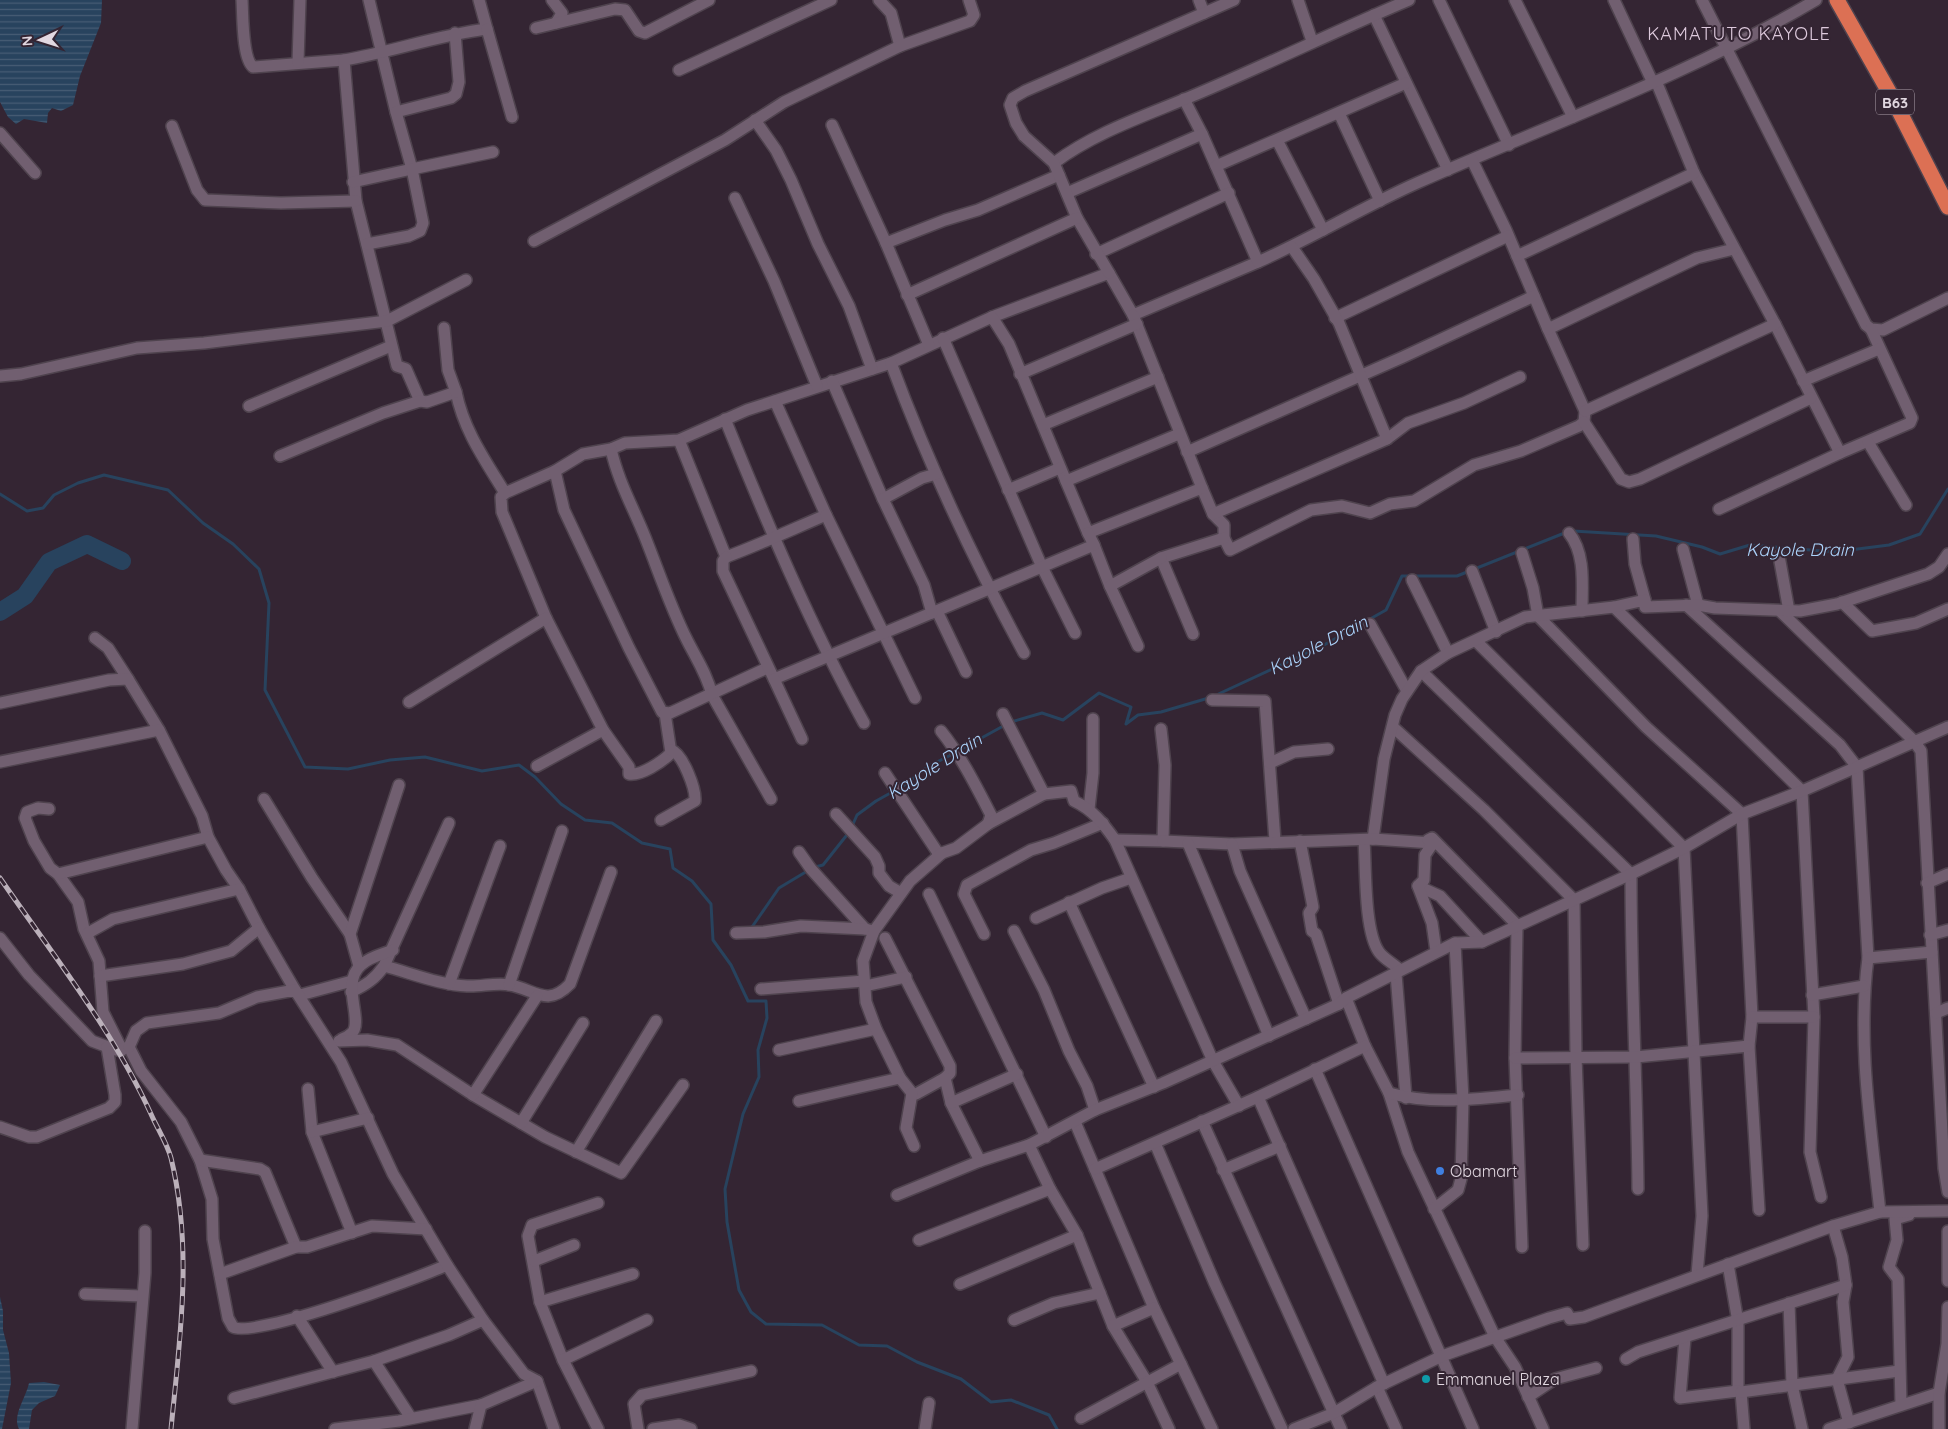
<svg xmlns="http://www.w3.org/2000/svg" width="1948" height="1429" font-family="Quicksand,sans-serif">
  <defs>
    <pattern id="water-rules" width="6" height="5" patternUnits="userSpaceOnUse" patternTransform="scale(1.25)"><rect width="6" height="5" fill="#28435e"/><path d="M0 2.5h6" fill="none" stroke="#475d75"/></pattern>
  </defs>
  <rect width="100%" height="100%" fill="#342533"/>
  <g fill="url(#water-rules)">
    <polygon points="0,0 102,0 101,23 80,76 73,105 61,111 52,108 48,113 47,123 24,119 16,124 8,117 0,102"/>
    <polygon points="0,1297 3,1311 3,1330 9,1353 11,1383 2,1429 0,1429"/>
    <path d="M 44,1382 L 60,1385 L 55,1396 L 39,1403 L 32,1410 L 29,1429 L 19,1429 C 12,1415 26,1398 29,1383 Z"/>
  </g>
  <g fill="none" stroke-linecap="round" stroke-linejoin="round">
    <g stroke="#28435e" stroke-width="3">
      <polyline points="0,494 27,511 43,508 54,495 78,483 104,475 168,490 203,523 233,544 259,569 269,603 265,690 305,767 348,769 390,760 425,757 482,771 519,765 535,777 561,804 585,820 612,823 642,843 670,849 673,868 692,881 711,904 713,940 731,965 748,1001 766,1001 767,1018 758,1050 759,1077 743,1114 725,1189 727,1222 739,1290 751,1312 766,1324 822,1325 859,1345 887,1346 917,1362 961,1379 991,1402 1011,1400 1049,1415 1057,1429"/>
      <polyline points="1573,531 1656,536 1702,547 1720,554 1750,545 1834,552 1889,545 1920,534 1948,489"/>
      <polyline points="1011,722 1042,713 1063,720 1099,693 1131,707 1126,724 1138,715 1161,712 1212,697 1324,645 1386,610 1402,576 1457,576 1567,532"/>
      <polyline points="958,751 1005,725"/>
      <polyline points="815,867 823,865 850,831 857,815 876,801 903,786 929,766 953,754"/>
      <polyline points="752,927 779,888 809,870"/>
    </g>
    <polyline stroke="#28435e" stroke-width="18" points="0,612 25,596 49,562 87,544 122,561"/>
    <defs>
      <g id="street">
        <path d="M 242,0 C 243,14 242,58 253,67 L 344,60"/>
        <polyline points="369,0 396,112"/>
        <path d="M 479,0 L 487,29 C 438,35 392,52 344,60 L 356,201 L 397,366 L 406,369 L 420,401 L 427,402 L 456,392 C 464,431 485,460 505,493 L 555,471 L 583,454 L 611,449 L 625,443 L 679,440 L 747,410 L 891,363 L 992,317 L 1109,273 L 1133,315 L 1258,262"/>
        <polyline points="552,0 562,13 556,23"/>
        <polyline points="879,0 891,13 900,46"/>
        <polyline points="1199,0 1204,13"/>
        <polyline points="1298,0 1312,41"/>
        <polyline points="1439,0 1509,145"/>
        <polyline points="1515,0 1573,117"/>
        <polyline points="1614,0 1653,83"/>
        <polyline points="1702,0 1866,325 1871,329 1883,330 1948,298"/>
        <polyline points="1374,15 1448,170"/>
        <polyline points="536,28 615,9 625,10 639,31 645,33 709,0"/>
        <polyline points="487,29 512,117"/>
        <polyline points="298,62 300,0"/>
        <polyline points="679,70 831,0"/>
        <polyline points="1656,81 1694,173 1775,324 1840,453 1910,423 1912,418 1871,329"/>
        <path d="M 1184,99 L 1202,134 L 1258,262 C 1312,238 1363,207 1417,183 C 1551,124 1689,75 1816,0"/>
        <polyline points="1339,113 1380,201"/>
        <polyline points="755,120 776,150 791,180 818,244 849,306 872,369"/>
        <polyline points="832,125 886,243 929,345"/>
        <polyline points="172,126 197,190 205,200 281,203 356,201"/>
        <polyline points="0,133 35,173"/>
        <polyline points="1277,140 1323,230"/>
        <polyline points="1472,160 1506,230 1534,296"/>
        <path d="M 1054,163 C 1097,131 1148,115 1197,94 C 1268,64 1338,30 1409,0"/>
        <polyline points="1216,166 1406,83"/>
        <polyline points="353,182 412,169 396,112 451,98 456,94 459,82 455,33"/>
        <polyline points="1067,193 1202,134"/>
        <polyline points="735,198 774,281 817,386"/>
        <polyline points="534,241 725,140 784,102 900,46 970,21 974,15 969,0"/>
        <polyline points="886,243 945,220 978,210 1059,175"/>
        <polyline points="367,244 409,236 420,231 423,223 412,169 493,152"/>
        <polyline points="1096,254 1229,193"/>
        <polyline points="1517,256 1694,173"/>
        <polyline points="1109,273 1077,218 1054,163 1024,136 1016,123 1010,105 1013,98 1025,91 1234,0"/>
        <polyline points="907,295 1077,218"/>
        <polyline points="1133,315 1202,488 1213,514 1224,525 1224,538 1230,550 1311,510 1342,506 1370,513 1390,504 1414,501 1474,465 1521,451 1579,426 1584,422 1585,411 1548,329"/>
        <polyline points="992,317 1009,344 1066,481 1179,434"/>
        <polyline points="1335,318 1508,236"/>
        <polyline points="444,328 448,370 456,392"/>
        <polyline points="943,338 1042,567 1075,633"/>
        <path d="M 891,363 C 928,463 973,559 1024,653"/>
        <polyline points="1020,374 1137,324"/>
        <polyline points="0,376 21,374 137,348 204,343 387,321 466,280"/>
        <polyline points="832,381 883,499"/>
        <polyline points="1803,381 1879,349"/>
        <polyline points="249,406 391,346"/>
        <polyline points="1585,411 1775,324"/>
        <path d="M 725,419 C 767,523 810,625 864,723"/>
        <polyline points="1584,422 1621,479 1629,482 1640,479 1811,398"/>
        <polyline points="1043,425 1158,377"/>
        <polyline points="1387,439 1408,423 1464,403 1520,377"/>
        <path d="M 679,440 L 726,557 C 761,544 793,529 826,515 L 775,401"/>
        <polyline points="1868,442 1906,505"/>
        <path d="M 611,449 C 618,481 633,507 645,537 C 659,572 670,606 687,640 C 696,658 707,674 712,695 L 771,799"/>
        <polyline points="1187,452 1403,357 1534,296 1548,329 1697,258 1734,249"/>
        <polyline points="280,456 383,413 420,401"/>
        <polyline points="555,471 564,510 629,648 662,712 670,713 767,668"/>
        <polyline points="1066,481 1088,533 1202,488"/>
        <polyline points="1008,490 1060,468"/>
        <path d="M 505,493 L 501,497 L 502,512 L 546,618 L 603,730 L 629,767 L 629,774 C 641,776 662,762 671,753 L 665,713"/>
        <polyline points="1719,509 1840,453"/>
        <polyline points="1213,514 1387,439 1339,323 1314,279 1292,247"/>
        <polyline points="826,515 915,698"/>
        <path d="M 1569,533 C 1586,554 1582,586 1582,611"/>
        <polyline points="1633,539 1635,564 1645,600"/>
        <polyline points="1094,545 1110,586"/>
        <polyline points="1683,549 1698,605"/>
        <polyline points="1522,553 1533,588 1538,616 1646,727 1742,814 1752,1017 1749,1046 1759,1210"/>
        <polyline points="1779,556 1789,611"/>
        <polyline points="726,557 723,561 723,571 774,679 1094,545 1088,533"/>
        <polyline points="1472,571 1496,632"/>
        <polyline points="1412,580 1448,653"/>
        <polyline points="1842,602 1872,631 1916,623 1948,609"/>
        <path d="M 1686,605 L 1840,745 L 1857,767 L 1868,958 C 1857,1042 1871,1128 1880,1212"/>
        <polyline points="1614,607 1802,791 1814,1017 1810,1152 1821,1197"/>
        <polyline points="937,611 966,672"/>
        <polyline points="1781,612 1914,741 1921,751 1944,1168 1948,1192"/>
        <polyline points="932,613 924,585 883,499 922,478 936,474"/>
        <polyline points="1370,624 1407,691"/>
        <polyline points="1193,634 1161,558 1224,538"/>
        <polyline points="95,638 108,648 128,679"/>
        <polyline points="1476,641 1684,848 1702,1216 1697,1275"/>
        <polyline points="1138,646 1110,586 1161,558"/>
        <path d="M 1421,671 L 1631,874 C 1631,980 1637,1084 1638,1189"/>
        <polyline points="774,679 802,739"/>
        <polyline points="1212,700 1265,701 1275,841"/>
        <polyline points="409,702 546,618"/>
        <polyline points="0,703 109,680 128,679 159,730 202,816 208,837 226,870 239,889 259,928 295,990"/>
        <polyline points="1003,714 1044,794"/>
        <polyline points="1393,727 1484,810 1574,900 1576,1057 1583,1245"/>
        <path d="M 941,731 C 961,756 976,786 991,815 L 988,824"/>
        <polyline points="0,762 159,730"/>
        <polyline points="1270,763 1294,752 1328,749"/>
        <polyline points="537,766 603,730"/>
        <polyline points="885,773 938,853 942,853"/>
        <polyline points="264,799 312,878 350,934"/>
        <polyline points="49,809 38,808 27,812 25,818 34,841 50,868 58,874 78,902 84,929 99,961 103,1012 122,1050"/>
        <polyline points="1089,809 1093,773 1093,719"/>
        <polyline points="836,814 875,857 879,866 879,873 889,886 901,893"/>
        <path d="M 661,820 L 695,801 C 696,789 683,754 671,750"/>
        <polyline points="1373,839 1384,759 1395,715 1402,699 1421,671 1448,653 1525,617 1614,607 1645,600 1645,607 1698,605 1715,608 1800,611 1837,604 1928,574 1939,567 1948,554"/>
        <polyline points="1115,840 1163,841 1165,765 1161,729"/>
        <path d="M 1364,840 C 1366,867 1364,931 1379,952 C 1384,959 1394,964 1400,970"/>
        <polyline points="1163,841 1232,844 1373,839 1433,843"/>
        <polyline points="1300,841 1313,907 1309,913 1312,931 1316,934 1339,1004"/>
        <polyline points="1188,843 1269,1036"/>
        <polyline points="1232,844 1240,871 1306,1019"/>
        <polyline points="799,852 811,869 865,929"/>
        <polyline points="58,874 208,837"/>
        <polyline points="1927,883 1948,874"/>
        <polyline points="1418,886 1440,896 1482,942"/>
        <polyline points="929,894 1046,1137"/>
        <polyline points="1069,902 1154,1087"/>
        <polyline points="1036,918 1102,888 1131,878"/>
        <polyline points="1014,931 1044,990 1069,1051 1087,1086 1095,1110"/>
        <polyline points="88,933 113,919 239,889"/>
        <polyline points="736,933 764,932 801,926 865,929 874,931"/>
        <polyline points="984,934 964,894 967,885 1031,850 1054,843 1103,823"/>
        <polyline points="1930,935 1948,930"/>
        <path d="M 0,938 L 29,975 L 92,1041 L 116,1050 L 129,1047 L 141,1071 L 181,1122 L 200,1160 L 212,1199 L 213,1239 L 228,1318 L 233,1327 C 254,1339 418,1278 447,1265"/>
        <polyline points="885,938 950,1066 950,1073 945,1078"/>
        <polyline points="1436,951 1432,923 1418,886 1424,880 1425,855 1433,843 1428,840 1432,838 1517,925 1515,1058 1522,1247"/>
        <polyline points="1868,958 1932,952"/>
        <polyline points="359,966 350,934 399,785"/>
        <path d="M 384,966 C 411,973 440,985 467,986 C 481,987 496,982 510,985 C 534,989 547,1008 570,984 L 611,872"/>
        <polyline points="1396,974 1406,1098"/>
        <polyline points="100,976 183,964 231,951 259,928"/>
        <polyline points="449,984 500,846"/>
        <polyline points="509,985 562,831"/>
        <polyline points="865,986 906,977"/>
        <polyline points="761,989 864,981"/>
        <path d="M 351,992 C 366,985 375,979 384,966 L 449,823"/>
        <polyline points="300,995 352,981"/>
        <polyline points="1812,995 1864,986"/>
        <polyline points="1346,998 1365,1046 1389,1093 1408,1152 1495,1337 1515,1367 1543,1429"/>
        <polyline points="1936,1013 1948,1008"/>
        <polyline points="1752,1017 1814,1017"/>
        <path d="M 342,1039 C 345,1038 349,1036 352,1033 C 364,1021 340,983 361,965 C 369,957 383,954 393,950"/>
        <polyline points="339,1041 367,1040 397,1045 473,1095 545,1137 621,1173 683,1085"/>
        <polyline points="129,1047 136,1031 147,1023 219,1013 257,997 295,990 341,1062 393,1174 447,1265 483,1320 524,1374 537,1381 554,1429"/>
        <polyline points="779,1050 876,1029"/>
        <polyline points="1515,1058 1636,1057 1749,1046"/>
        <polyline points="1315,1069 1473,1429"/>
        <polyline points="308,1089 312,1132 352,1233"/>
        <path d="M 912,1093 L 900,1078 L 876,1029 L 866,1002 L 863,961 L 874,931 L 910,881 L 942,853 L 956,848 L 988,824 L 1044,794 L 1071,791 L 1074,801 C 1093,810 1103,823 1115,840 L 1213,1061 L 1239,1106"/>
        <polyline points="912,1093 916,1094 945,1078 951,1103 980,1161"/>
        <polyline points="912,1093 906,1128 914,1146"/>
        <path d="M 1389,1093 C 1430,1105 1476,1099 1518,1095"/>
        <polyline points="473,1095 537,996"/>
        <polyline points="1258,1097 1384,1384"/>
        <polyline points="799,1101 900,1078"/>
        <polyline points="951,1103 1017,1074"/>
        <polyline points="1202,1121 1341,1429"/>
        <polyline points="1075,1122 1154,1308 1212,1429"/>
        <polyline points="521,1123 583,1023"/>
        <polyline points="0,1127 29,1137 37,1137 109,1108 115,1102 115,1095 107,1047"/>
        <polyline points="312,1132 368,1118"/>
        <polyline points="1155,1143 1215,1284 1282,1429"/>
        <polyline points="1029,1145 1050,1189 1077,1235 1113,1326 1147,1382 1169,1429"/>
        <polyline points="576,1152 656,1021"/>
        <polyline points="200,1160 260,1169 265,1172 296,1247 307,1247 372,1226 426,1229"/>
        <polyline points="1095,1169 1258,1097 1365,1046"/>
        <polyline points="1223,1170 1280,1146"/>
        <polyline points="897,1195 980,1161 1029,1145 1095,1110 1163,1083 1339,1004 1346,998 1455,943 1482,942 1631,874 1684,848 1742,814 1802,791 1948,727"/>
        <polyline points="598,1203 532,1225 528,1236 540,1302 563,1360 598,1429"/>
        <polyline points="1434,1209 1458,1190 1461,1179 1463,1100 1455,943"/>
        <polyline points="1833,1226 1842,1257 1846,1285 1843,1302 1848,1357 1837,1379 1849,1423"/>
        <polyline points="1948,1231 1948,1281"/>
        <polyline points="919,1240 1050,1189"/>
        <polyline points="534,1261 574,1245"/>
        <polyline points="1728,1264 1738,1322 1738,1391 1741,1392 1744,1429"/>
        <polyline points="220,1274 296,1247"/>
        <polyline points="960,1284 1077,1235"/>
        <polyline points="85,1294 142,1296"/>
        <polyline points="540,1302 633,1274"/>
        <polyline points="1789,1303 1792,1385 1802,1429"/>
        <polyline points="297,1316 333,1372"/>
        <polyline points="1014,1320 1054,1303 1100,1293"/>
        <polyline points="1113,1326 1154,1308"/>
        <polyline points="1685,1338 1680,1398 1738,1391"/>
        <polyline points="1626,1359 1638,1352 1846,1285"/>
        <polyline points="563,1360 647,1320"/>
        <polyline points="374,1361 411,1418"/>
        <polyline points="1377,1387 1396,1429"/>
        <polyline points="1741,1392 1899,1371"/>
        <polyline points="1528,1397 1555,1379 1596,1368"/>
        <polyline points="234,1398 374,1361 449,1335 483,1320"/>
        <polyline points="1901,1405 1898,1279 1889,1267 1897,1240 1895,1219 1909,1215"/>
        <polyline points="1081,1418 1181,1364"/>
        <polyline points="132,1429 145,1273 145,1231"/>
        <polyline points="335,1429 399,1421 481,1405"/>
        <polyline points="475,1429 481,1405 537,1381"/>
        <polyline points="638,1429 634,1404 642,1395 751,1371"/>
        <polyline points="653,1429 679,1425 691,1429"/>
        <polyline points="925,1429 929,1403"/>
        <polyline points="1294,1429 1334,1413 1377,1387 1442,1356 1549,1318 1567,1313 1570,1319 1584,1317 1833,1226 1880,1212 1948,1211"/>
        <polyline points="1829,1429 1939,1393"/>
        <polyline points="1939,1429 1939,1393 1947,1344 1948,1307"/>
      </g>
      <polyline id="highway" points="1837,0 1893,99 1948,207"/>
    </defs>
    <use href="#street" stroke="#4f434e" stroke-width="14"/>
    <use href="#highway" stroke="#4f434e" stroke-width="18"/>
    <use href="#street" stroke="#715f70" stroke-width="11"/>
    <use href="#highway" stroke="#dc7054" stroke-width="15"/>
    <defs>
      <path id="rail" d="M 0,878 C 53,955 112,1029 151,1114 C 157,1128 167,1143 171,1158 C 193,1248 180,1338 171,1429"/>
    </defs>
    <use href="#rail" stroke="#bbb0ba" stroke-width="5"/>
    <use href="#rail" stroke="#342533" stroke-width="3" stroke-dasharray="9" stroke-linecap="butt"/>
  </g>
  <circle fill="#3f7fe0" stroke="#342533" stroke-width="2" cx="1440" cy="1171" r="5"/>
  <circle fill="#0f9aa8" stroke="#342533" stroke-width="2" cx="1426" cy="1379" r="5"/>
  <g text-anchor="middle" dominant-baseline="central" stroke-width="4" stroke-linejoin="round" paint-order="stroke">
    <rect fill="#342533" stroke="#aea2ad" stroke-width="1" x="1876" y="89.5" width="38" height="25" rx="4"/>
    <g font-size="15" font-weight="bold" fill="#e2d8e1">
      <text x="1895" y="102">B63</text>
    </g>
    <g font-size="16" fill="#e2d8e1" stroke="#342533" text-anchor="start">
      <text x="1450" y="1171">Obamart</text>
      <text x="1436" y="1379">Emmanuel Plaza</text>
    </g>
    <g font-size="18" letter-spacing="1" fill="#decadd" stroke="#342533">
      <text x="1739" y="33">KAMATUTO KAYOLE</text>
    </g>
    <g font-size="18" font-style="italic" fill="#abd2fa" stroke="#342533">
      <text x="1800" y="549">Kayole Drain</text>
      <text transform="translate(1318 645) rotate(-27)">Kayole Drain</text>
      <text transform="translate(934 766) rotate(-32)">Kayole Drain</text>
    </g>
  </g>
  <g transform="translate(40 40) rotate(266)" stroke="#342533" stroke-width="4" paint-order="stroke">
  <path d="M0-4L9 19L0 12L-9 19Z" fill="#e2d8e1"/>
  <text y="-8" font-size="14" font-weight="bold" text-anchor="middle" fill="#e2d8e1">N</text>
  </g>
</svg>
